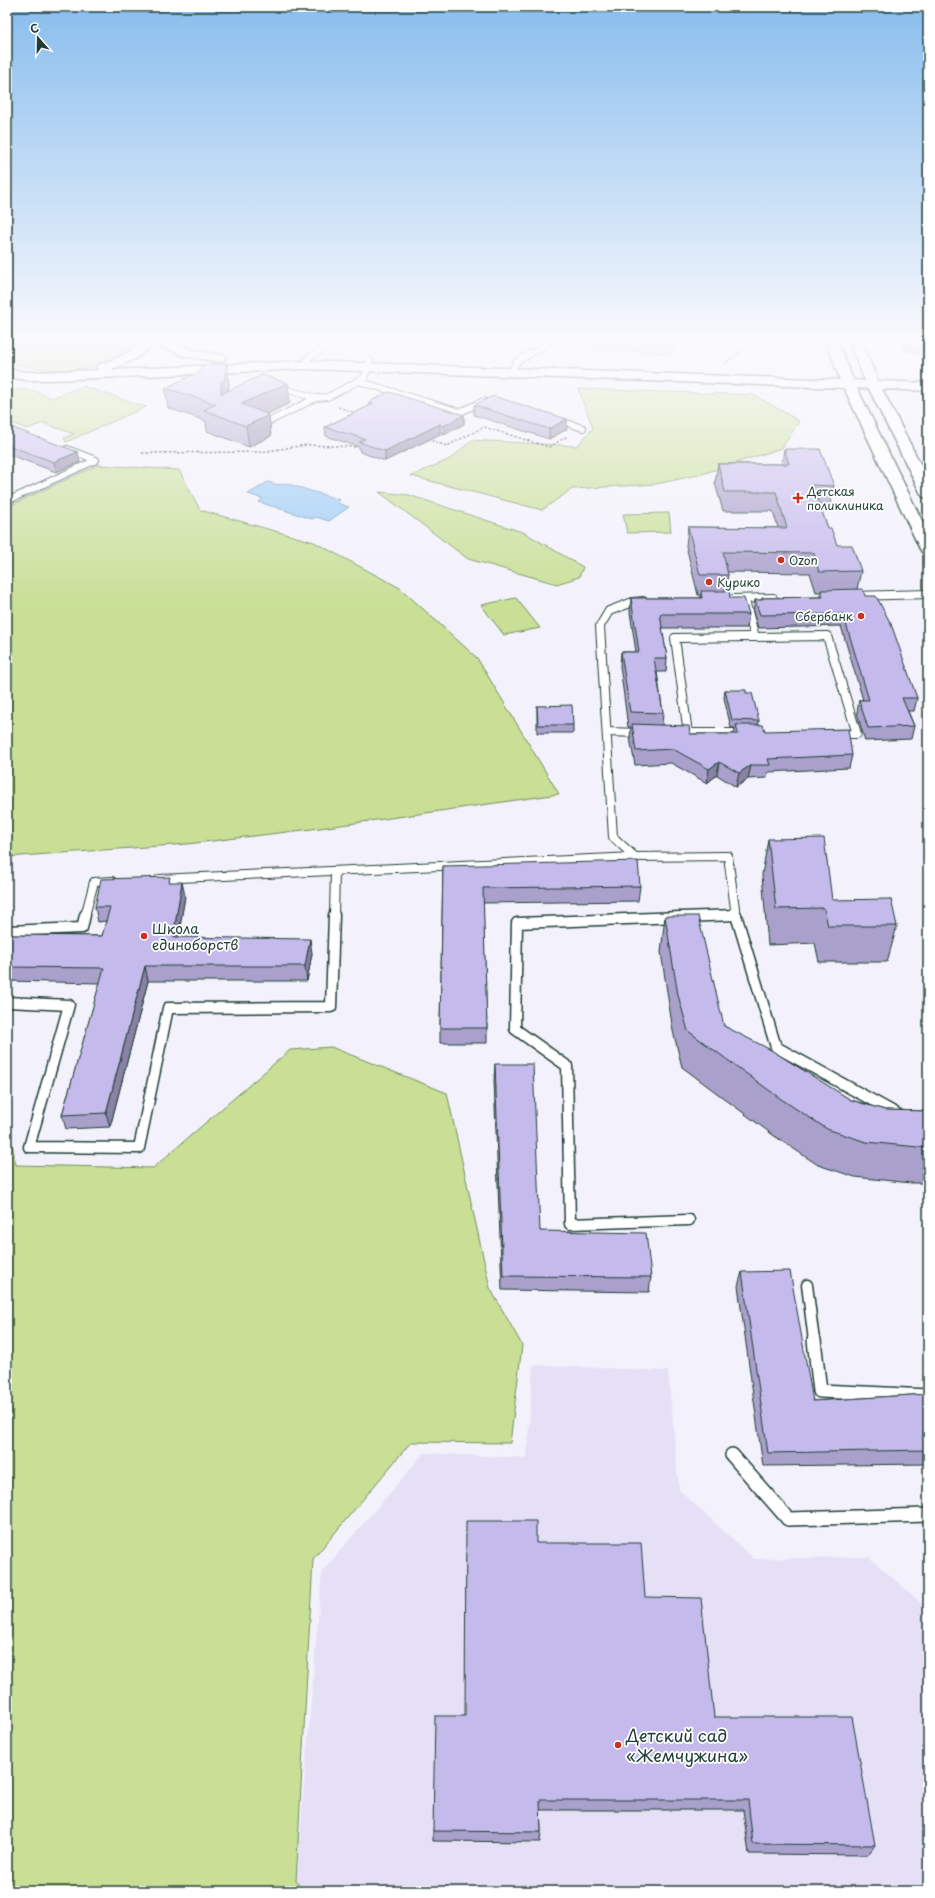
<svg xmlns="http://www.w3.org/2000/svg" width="935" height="1898" font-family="'Playpen Sans',sans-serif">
  <rect width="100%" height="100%" fill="#f3f1fb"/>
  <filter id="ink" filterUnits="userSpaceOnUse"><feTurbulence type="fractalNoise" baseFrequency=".025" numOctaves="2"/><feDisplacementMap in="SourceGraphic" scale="8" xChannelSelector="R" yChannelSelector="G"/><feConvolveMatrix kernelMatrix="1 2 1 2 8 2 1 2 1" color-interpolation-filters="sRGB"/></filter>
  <g filter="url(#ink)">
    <polygon fill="#e5e0f6" points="533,1365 668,1371 679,1490 754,1559 869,1557 928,1609 928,1891 303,1891 296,1881 322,1572 424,1453 527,1458"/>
    <g fill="#c8df95" stroke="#748e64">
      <path d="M 7,344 L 139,344 C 107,374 47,374 7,362 Z"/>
      <polygon points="592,344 671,344 677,350 666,353 594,349"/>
      <path d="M 82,386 L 146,407 L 66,442 L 64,438 L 74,434 L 43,423 L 27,429 L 7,421 L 7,393 C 26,386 35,391 52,398 Z"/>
      <polygon points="578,389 754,395 799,421 782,448 702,474 656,484 572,489 542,510 411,476 450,459 472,440 577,446 593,428"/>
      <polygon points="98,465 179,470 200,510 314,542 400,588 477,658 559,794 320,828 187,844 7,857 7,507"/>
      <polygon points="379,492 409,495 525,533 583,567 579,577 557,584 468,559"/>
      <polygon points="669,513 671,532 627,533 623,514"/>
      <polygon points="516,598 540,628 504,635 481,605"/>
      <polygon points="331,1047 447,1093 490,1288 522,1345 510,1443 411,1442 313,1559 296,1881 303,1891 7,1891 7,1116 16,1165 153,1168 290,1050"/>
    </g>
    <polygon fill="#98caf5" stroke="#6892a8" points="268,482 279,485 285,483 340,500 337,503 349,507 329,521 316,517 312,519 259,502 263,499 248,494"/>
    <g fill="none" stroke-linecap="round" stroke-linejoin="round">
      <defs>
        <g id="lane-far3">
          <polyline points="307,359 330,344"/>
          <polyline points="511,372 516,362 547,344"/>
          <polyline points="358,381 460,412 484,401"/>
          <polyline points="278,387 316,398 328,397 364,378 370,361"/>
          <polyline points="557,420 583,428"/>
          <polyline points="266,423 316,398"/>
          <polyline points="7,501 96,460 67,449"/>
        </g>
        <g id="lane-far2">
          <polyline points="853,596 928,594"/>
          <polyline points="733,599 773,598"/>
          <polyline points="643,601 633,602 609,611 600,626 613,837 635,857 728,856 736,916"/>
          <polyline points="746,604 755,637"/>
          <polyline points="607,732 641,733"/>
          <polyline points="678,733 745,733"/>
          <polyline points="688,733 675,638 827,636 857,734 836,734"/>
          <polyline points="159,879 635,857"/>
          <polyline points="85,916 94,882 112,881"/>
          <polyline points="334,916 335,871"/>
          <polyline points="715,916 736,915"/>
        </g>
        <g id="lane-far1">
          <polyline points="736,915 776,1047 899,1115"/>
          <polyline points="7,931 82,928 85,915"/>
          <polyline points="7,1002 69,1005 29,1147 139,1148 168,1008 331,1007 334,915"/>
          <polyline points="689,1220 570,1224 567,1066 515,1029 517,923 736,915"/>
          <polyline points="807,1285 814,1341"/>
        </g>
        <g id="lane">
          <polyline points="814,1340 820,1391 928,1396"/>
          <polyline points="732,1455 788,1519 928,1515"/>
        </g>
        <g id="secondary">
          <polygon points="140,344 153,344 137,358 111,370 305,361 840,380 827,344 839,344 853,380 865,381 850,344 862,344 878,381 928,383 928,391 882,389 928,479 928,498 923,497 921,494 869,389 857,388 928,533 928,554 922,552 920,549 844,388 305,369 52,380 27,380 7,377 7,369 27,372 98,370 97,368 98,365 122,356"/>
          <polygon points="160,344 176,344 192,350 224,355 226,358 224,361 220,362 185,356 162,347"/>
        </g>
      </defs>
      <use href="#lane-far3" stroke="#1f3d34" stroke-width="8"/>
      <use href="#lane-far2" stroke="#1f3d34" stroke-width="10"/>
      <use href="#lane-far1" stroke="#1f3d34" stroke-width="13"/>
      <use href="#lane" stroke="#1f3d34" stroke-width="16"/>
      <use href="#secondary" stroke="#1f3d34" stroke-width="3"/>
      <g stroke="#1f3d34" stroke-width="1.5" stroke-dasharray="2.5 2" stroke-linecap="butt">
        <polyline points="723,365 751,344"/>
        <polyline points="338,407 356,413"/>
        <polyline points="427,439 447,446 484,427 549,447 568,436"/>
        <polyline points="142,453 261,452 306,445 358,447"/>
      </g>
      <use href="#lane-far3" stroke="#fff" stroke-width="6"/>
      <use href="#lane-far2" stroke="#fff" stroke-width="8"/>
      <use href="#lane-far1" stroke="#fff" stroke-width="10"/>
      <use href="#lane" stroke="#fff" stroke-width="13"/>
      <use href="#secondary" fill="#fff" fill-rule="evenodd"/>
    </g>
    <g fill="#a9a0cb" stroke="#1f3d34">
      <polygon points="903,344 928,344 928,356 902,349"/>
      <polygon points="229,384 228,390 290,403 267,414 269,415 271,436 249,447 207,431 206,421 168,408 165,388"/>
      <polygon points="369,402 464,415 464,424 444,435 440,434 385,461 360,452 359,447 326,436 325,427 369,406"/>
      <polygon points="474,405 567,429 549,439 474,415"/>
      <polygon points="7,430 80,462 56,472 7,454"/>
      <polygon points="784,449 834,486 830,504 819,504 828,528 837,545 861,571 857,589 865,596 917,698 914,711 908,711 914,726 911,739 865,741 857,713 859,700 863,700 841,626 758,628 753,612 755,600 762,600 762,598 820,597 821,592 816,592 810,573 727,572 728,575 725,591 730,598 749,614 747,628 662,628 667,658 666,672 657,672 663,713 662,725 690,734 734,734 735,728 731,728 724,698 725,690 746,693 759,721 758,725 765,731 852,755 849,768 768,772 767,778 748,779 736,787 717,775 707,783 671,763 635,765 630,738 631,727 628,727 620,666 621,652 636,652 630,612 631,598 700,598 701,595 698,595 686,546 688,527 778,528 773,511 723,511 715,483 718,464 782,464"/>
      <polygon points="537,706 573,725 573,733 537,733"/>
      <polygon points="768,839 832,900 897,926 887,962 819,962 815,943 768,945 762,875"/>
      <polygon points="443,866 640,886 638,901 483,903 487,1028 487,1043 440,1043 440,1028"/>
      <polygon points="171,882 185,896 178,937 312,953 307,981 148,981 110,1127 66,1129 62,1115 100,983 7,981 7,935 102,936 106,921 98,922 95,907"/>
      <polygon points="665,916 724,1026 851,1100 885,1110 928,1111 928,1183 911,1183 855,1177 818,1165 773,1135 682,1067 673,1031 661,952"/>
      <polygon points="495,1064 540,1231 651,1277 649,1292 502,1290 494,1080"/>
      <polygon points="742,1272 813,1401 928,1394 928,1464 763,1466 738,1286"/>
      <polygon points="536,1543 645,1597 714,1717 875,1845 868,1855 749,1854 743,1810 540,1810 541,1832 540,1842 433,1841 433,1831 465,1716"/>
    </g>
    <g fill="#8a82a5" stroke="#1f3d34">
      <polygon points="227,364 229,384 226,400 221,394 221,382"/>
      <polygon points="288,383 290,403 243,425 241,404"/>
      <polygon points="269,415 271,436 249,447 246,426"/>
      <polygon points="464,415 464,424 444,435 443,426"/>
      <polygon points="567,419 567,429 549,439 549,429"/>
      <polygon points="440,424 440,434 385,461 385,451"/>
      <polygon points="78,452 80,462 56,472 54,462"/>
      <polygon points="719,762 717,775 707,783 709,769"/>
      <polygon points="751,765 748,779 736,787 739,773"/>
      <polygon points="182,882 185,896 176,952 173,937"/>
      <polygon points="310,939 312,953 307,981 305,966"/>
      <polygon points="145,966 148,981 110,1127 106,1113"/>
    </g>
    <g fill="#c5baec" stroke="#1f3d34">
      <polygon points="916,344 928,344 928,347"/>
      <polygon points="227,364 224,380 221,382 221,394 262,375 288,383 241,404 269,415 246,426 204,410 216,404 165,388 201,371 202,365"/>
      <polygon points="389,392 464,415 443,426 440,424 385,451 359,442 365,439 325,427 373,404 369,402"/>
      <polygon points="493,396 567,419 549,429 474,405"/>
      <polygon points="13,428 78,452 54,462 7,445 7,430"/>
      <polygon points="784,449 820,449 834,486 812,485 828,528 831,528 837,545 852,545 861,571 819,572 814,553 723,552 728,575 700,575 688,527 787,528 776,492 725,492 718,464 789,464"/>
      <polygon points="863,589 865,596 876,596 891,624 917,698 902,698 914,726 868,728 859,700 869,700 843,614 760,615 755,600 762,600 762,598 823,597 821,590"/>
      <polygon points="701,591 729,591 730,598 744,598 749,614 660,614 667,658 654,658 663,713 630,712 621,652 639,652 631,598 702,598"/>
      <polygon points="725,690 746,690 746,693 752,693 759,721 732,720"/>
      <polygon points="572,705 573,725 538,725 537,706"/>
      <polygon points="632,724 689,726 690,734 738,734 736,725 763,725 765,731 848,729 852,755 768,759 770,765 751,765 739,773 719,762 709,769 673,749 636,751"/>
      <polygon points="824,838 832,900 891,899 897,926 828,926 824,908 776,909 768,839"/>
      <polygon points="638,861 640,886 483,888 487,1028 440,1028 443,866"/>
      <polygon points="170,877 169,882 182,882 173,937 310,939 305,966 145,966 106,1113 62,1115 104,968 7,967 7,935 102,936 110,907 95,907 101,879"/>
      <polygon points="665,916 698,916 724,1026 771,1050 851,1100 885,1110 928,1111 928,1148 866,1142 827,1129 781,1099 688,1031 678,995"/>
      <polygon points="495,1064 533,1064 540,1231 646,1233 651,1277 503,1276"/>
      <polygon points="790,1271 813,1401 928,1394 928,1450 768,1453 742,1272"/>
      <polygon points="466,1521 536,1521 536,1543 641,1543 645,1597 701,1598 714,1717 852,1717 875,1845 753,1844 748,1800 540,1800 541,1832 433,1831 435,1716 465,1716"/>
    </g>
  </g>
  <linearGradient id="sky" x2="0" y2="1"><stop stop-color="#88bded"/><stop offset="0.56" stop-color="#faf9fd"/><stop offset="1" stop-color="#faf9fd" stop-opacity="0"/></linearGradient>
  <rect width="935" height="609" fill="url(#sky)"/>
  <g fill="#c8321e" stroke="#fff" stroke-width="1.5">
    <path d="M796 492h4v4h4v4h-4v4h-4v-4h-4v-4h4z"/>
    <circle cx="781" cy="560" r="4"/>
    <circle cx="709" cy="582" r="4"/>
    <circle cx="861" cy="616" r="4"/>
    <circle cx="144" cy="936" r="4"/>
    <circle cx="618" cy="1745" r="4"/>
  </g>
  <g text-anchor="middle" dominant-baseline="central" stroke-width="3.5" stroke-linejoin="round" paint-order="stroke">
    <g font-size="12" fill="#1f3d34" stroke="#fff" text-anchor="start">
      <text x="807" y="491">Детская<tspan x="807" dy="14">поликлиника</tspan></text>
      <text x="789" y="560">Ozon</text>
      <text x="717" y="582">Курико</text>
      <text x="853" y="616" text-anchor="end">Сбербанк</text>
    </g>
    <g font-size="14" fill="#1f3d34" stroke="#fff" text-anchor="start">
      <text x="152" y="928">Школа<tspan x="152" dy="16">единоборств</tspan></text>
    </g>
    <g font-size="17" fill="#1f3d34" stroke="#fff" text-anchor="start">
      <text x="626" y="1735">Детский сад<tspan x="626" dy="20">«Жемчужина»</tspan></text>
    </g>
  </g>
  <rect width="935" height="1898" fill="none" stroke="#fff" stroke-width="24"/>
  <rect x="12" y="12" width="911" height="1874" fill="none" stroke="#1f3d34" stroke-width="1.5" filter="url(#ink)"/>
  <g transform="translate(38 38) rotate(340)" stroke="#ffffff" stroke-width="3" paint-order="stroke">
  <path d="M0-3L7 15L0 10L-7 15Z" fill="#1f3d34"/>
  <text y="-6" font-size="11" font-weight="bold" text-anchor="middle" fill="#1f3d34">С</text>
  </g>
</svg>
